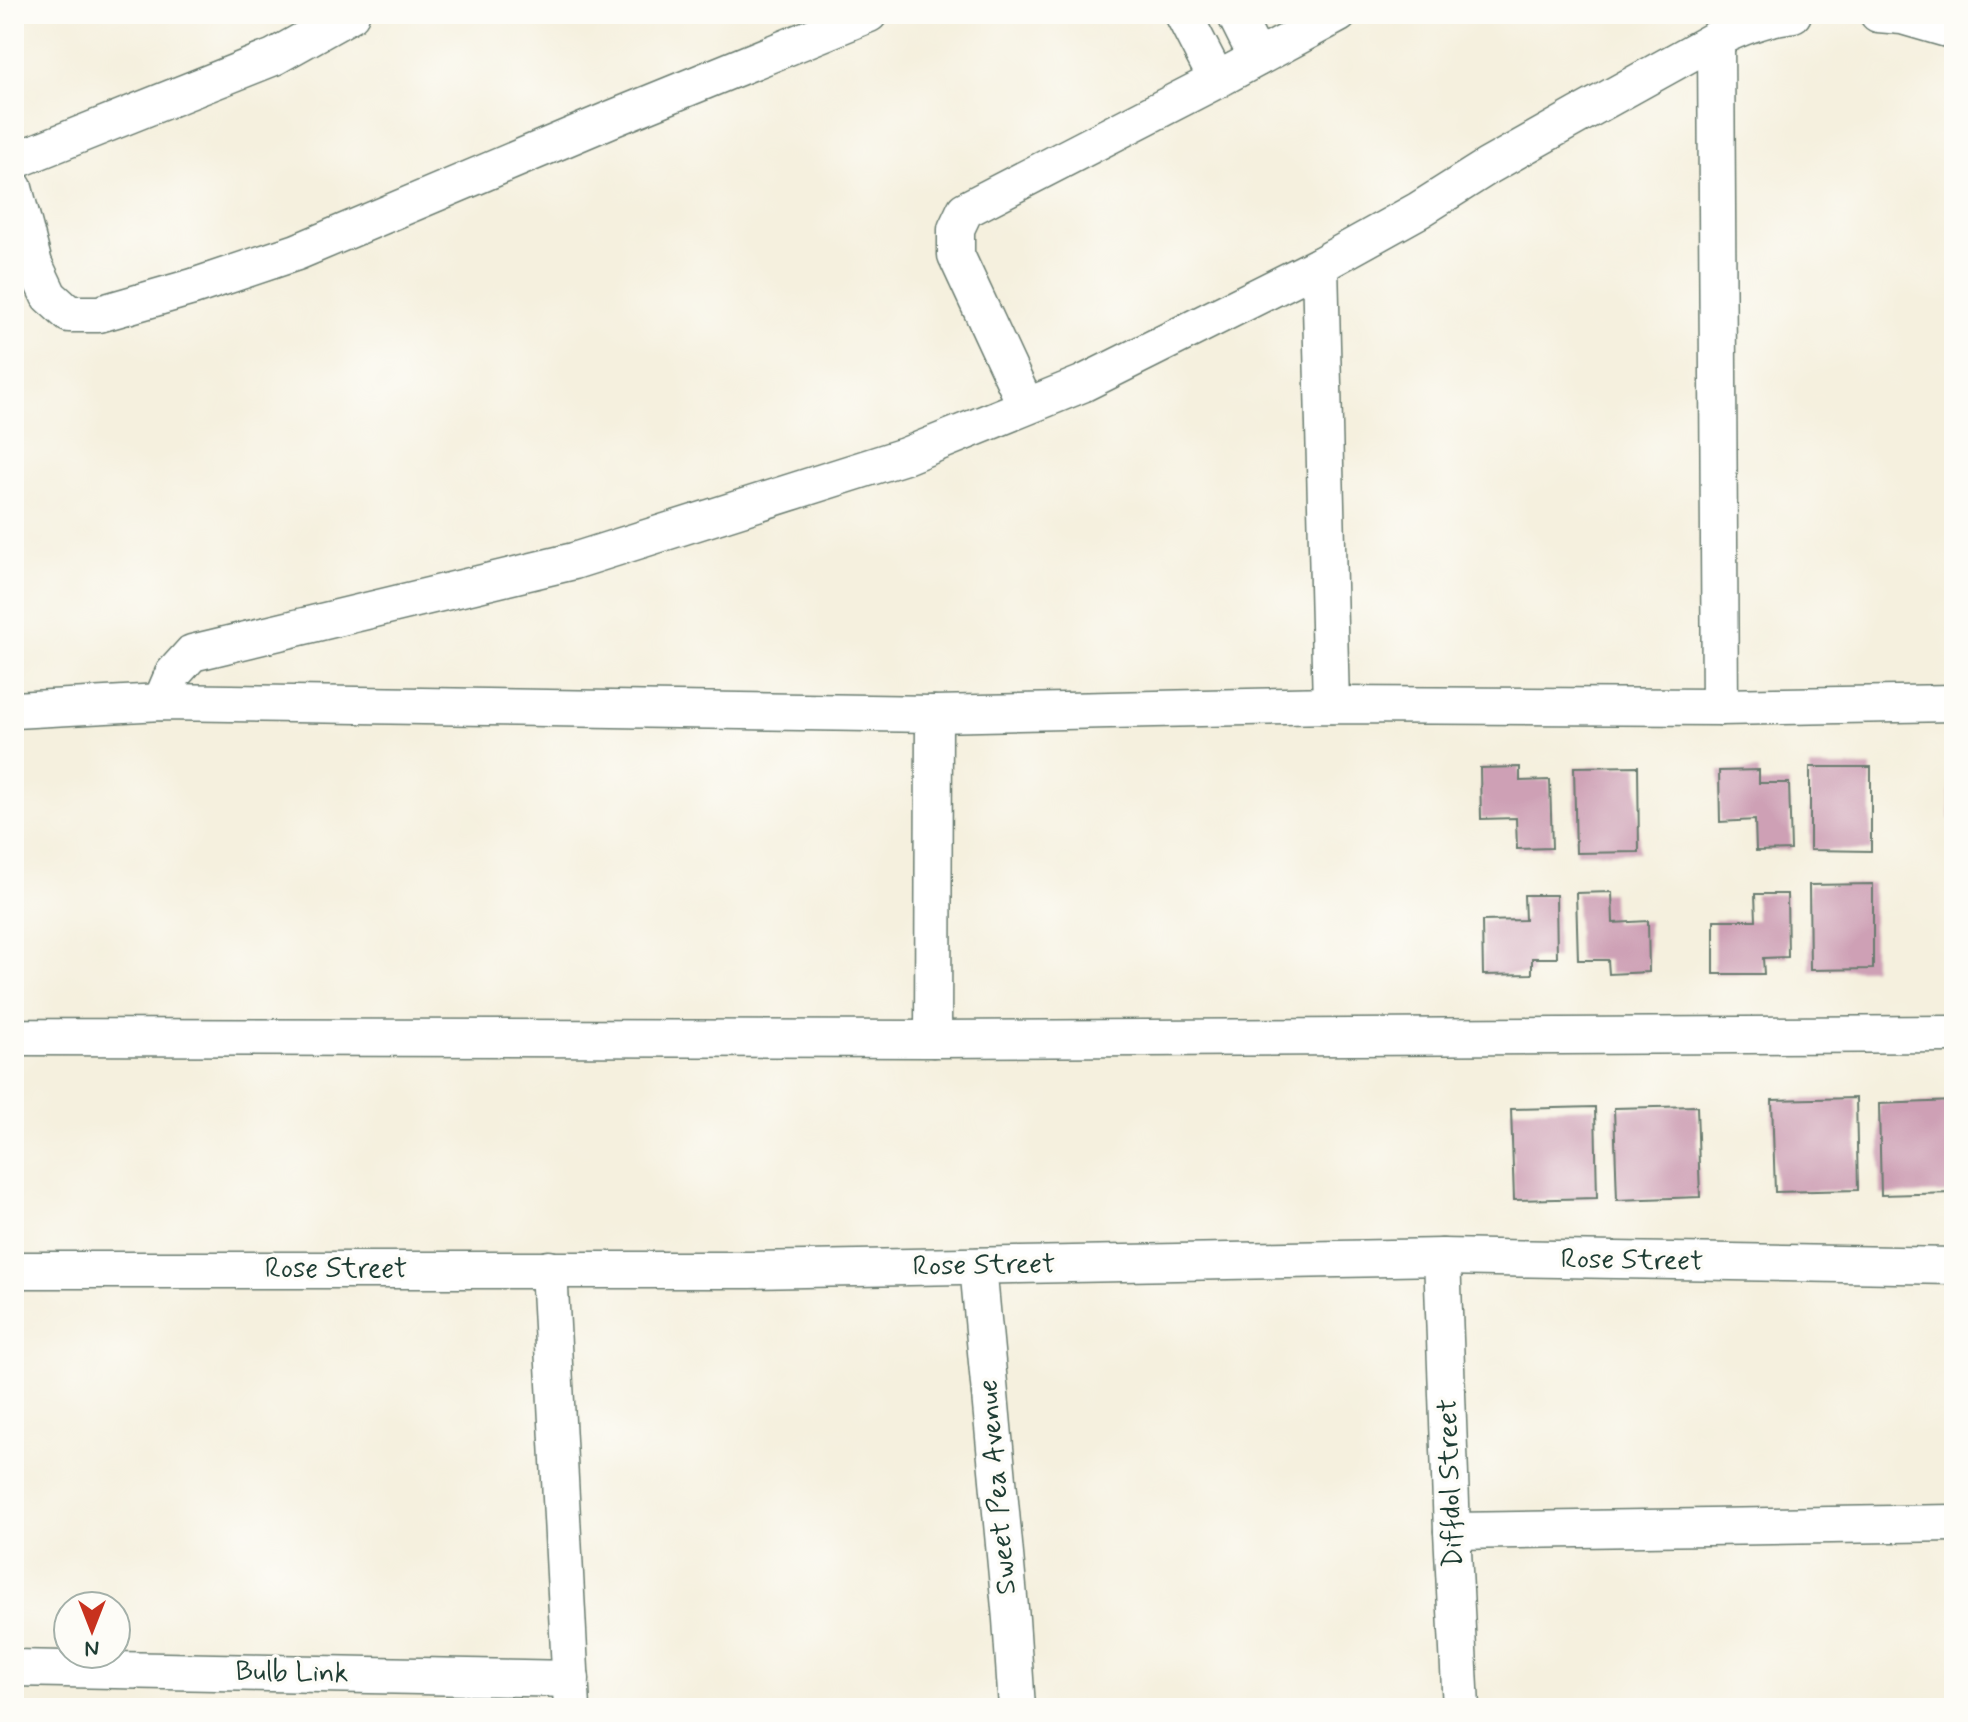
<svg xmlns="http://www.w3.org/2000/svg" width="1968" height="1722" font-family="Mynerve,sans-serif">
  <rect width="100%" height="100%" fill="#fdfcf7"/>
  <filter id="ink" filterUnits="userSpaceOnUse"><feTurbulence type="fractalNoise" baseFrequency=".0125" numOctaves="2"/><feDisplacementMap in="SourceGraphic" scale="16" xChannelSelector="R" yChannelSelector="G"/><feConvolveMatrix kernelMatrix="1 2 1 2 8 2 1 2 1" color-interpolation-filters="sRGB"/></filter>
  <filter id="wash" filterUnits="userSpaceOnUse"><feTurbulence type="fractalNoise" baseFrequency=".006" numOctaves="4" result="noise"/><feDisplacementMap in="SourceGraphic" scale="32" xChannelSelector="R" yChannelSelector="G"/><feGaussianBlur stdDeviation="1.8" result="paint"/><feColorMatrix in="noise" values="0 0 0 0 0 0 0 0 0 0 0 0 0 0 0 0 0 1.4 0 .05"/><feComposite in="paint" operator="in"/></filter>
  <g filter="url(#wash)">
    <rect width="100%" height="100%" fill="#f5f0de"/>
    <g id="blocks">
      <g fill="#cea0b5">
        <polygon points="1638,766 1639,852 1576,853 1574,767"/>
        <polygon points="1520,767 1520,781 1550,780 1552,848 1517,849 1516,818 1481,819 1480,768"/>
        <polygon points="1810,767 1871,767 1871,851 1810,850"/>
        <polygon points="1954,769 1954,820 1950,820 1949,770"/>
        <polygon points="1759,770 1759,783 1789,783 1791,850 1756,851 1755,820 1720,822 1719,771"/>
        <polygon points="1873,884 1873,969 1810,970 1809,885"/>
        <polygon points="1612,892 1613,923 1648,921 1649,972 1609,974 1608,960 1578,960 1576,893"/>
        <polygon points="1755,894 1787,894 1788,957 1763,958 1764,974 1714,974 1714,920 1756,920"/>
        <polygon points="1524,895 1556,895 1557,958 1532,958 1532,974 1483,975 1482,921 1525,920"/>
        <polygon points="1856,1098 1858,1190 1775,1192 1772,1100"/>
        <polygon points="1954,1101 1954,1193 1881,1195 1879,1104"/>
        <polygon points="1697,1106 1700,1197 1617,1200 1614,1108"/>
        <polygon points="1595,1107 1597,1198 1514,1200 1511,1109"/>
      </g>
    </g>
  </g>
  <g filter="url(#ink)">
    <use href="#blocks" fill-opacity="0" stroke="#6a7c70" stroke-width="2"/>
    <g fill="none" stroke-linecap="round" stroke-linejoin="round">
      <defs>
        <g id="minor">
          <polyline points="1183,14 1217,80"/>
          <polyline points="1235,14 1257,58"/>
          <polyline points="1878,14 1902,16 1954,31"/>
          <polyline points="1716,39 1720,707"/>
          <polyline points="14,161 274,57 351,14"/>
          <polyline points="14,188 34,264 49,296 69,314 99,314 193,287 297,252 609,120 869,14"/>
          <polyline points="1320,265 1331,705"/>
          <polyline points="1026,406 956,255 956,229 965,210 1217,80 1339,14"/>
          <path d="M 161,702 L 173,674 L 192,653 L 574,561 L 905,456 L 1082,384 L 1320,265 L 1419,210 L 1487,167 L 1579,115 L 1716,39 C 1740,27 1766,17 1793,14"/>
          <polyline points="14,710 161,702 934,714 1331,705 1720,707 1954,703"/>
          <polyline points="14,1035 18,1037 933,1039 1954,1034"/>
          <polyline points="933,1039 934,714"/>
          <polyline points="1442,1257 1452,1531 1461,1708"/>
          <polyline points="978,1266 1011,1619 1017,1708"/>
          <polyline points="549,1269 572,1708"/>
          <polyline points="14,1270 749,1270 1442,1257 1954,1266"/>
          <polyline points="1452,1531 1954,1523"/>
          <polyline points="14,1668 571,1679"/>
        </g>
      </defs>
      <use href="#minor" stroke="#6a7c70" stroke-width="39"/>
      <use href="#minor" stroke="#fff" stroke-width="36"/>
    </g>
  </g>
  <g text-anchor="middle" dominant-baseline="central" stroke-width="7" stroke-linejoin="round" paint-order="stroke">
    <g font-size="28" fill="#1f3d34" stroke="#fdfcf7">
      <text transform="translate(1632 1261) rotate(1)">Rose Street</text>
      <text transform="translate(984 1266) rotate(-1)">Rose Street</text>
      <text x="336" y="1269">Rose Street</text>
      <text transform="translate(1451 1483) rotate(-92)">Diffdol Street</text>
      <text transform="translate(998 1487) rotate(-95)">Sweet Pea Avenue</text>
      <text transform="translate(292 1673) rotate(1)">Bulb Link</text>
    </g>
  </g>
  <rect width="1968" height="1722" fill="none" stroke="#fdfcf7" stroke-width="48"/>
  <g transform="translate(92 1630) rotate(180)"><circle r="38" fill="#fdfcf7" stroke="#a4b0a9" stroke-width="2"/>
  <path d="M0-6L14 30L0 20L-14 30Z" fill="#c8321e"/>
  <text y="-12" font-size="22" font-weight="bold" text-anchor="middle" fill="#1f3d34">N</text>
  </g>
</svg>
